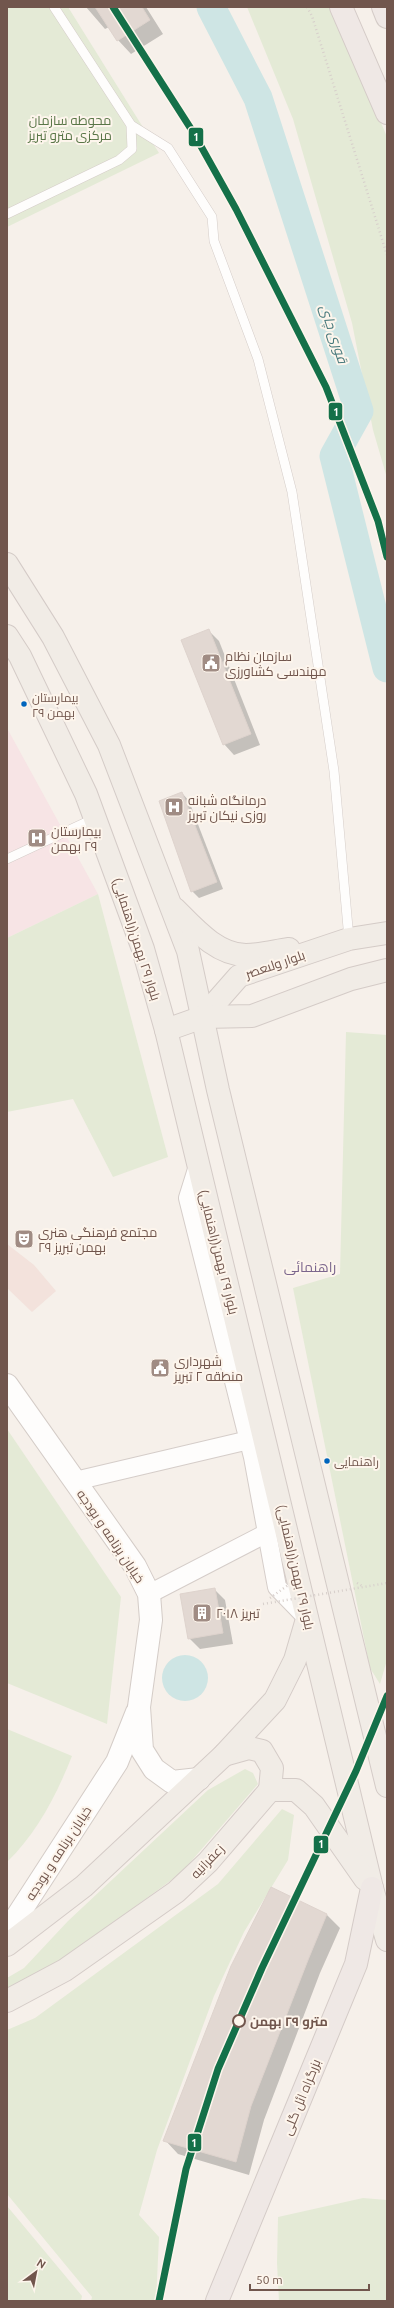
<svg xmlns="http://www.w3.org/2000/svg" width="394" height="2308" font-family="Ubuntu,Cairo,sans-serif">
  <rect width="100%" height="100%" fill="#f6f0ea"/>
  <polygon fill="#f3e2dc" points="7,1244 34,1265 56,1291 32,1312 7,1288"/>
  <polygon fill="#f7e4e5" points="7,728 98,894 7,938"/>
  <g fill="#e4ead6">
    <polygon points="7,7 68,7 159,153 7,227"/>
    <polygon points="247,7 333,7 387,137 387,478 373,430 352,323 293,119"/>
    <polygon points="98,894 168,1157 113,1177 73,1099 7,1112 7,938"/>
    <polygon points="346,1032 387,1035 387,1660 380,1684 370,1668 293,1288 340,1274"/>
    <polygon points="7,1429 121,1597 107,1724 7,1683"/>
    <path d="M 7,1729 L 72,1756 C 57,1794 37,1833 7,1862 Z"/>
    <polygon points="245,1769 253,1773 258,1784 181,1873 51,1968 7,1988 7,1978 24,1968 68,1921 208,1790"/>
    <polygon points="282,1809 294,1815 288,1860 244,1932 214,1996 157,2150 139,2215 159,2237 156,2301 91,2301 92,2297 7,2194 7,2030 35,2018 218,1884"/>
    <polygon points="363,2198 387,2200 387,2301 279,2301 277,2263 278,2217"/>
    <polygon points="7,2206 82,2296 81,2301 7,2301"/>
  </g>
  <circle fill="#cee5e4" cx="185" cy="1678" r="23"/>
  <g fill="#0003">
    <polygon points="86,7 146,7 163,34 131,54 118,40 109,27 105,29"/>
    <polygon points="209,631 219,641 260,745 234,755 224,744"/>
    <polygon points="182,793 189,801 223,889 199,898 192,891"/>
    <polygon points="214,1589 225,1600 233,1644 200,1649 189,1638"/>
    <polygon points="272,1889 327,1915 340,1928 320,1973 264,2120 249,2175 178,2154 165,2140"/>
  </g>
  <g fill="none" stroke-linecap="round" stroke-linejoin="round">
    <polyline stroke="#cee5e4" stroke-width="29" points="211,7 258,98 359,411 334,456 387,668"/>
  </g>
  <g fill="#e2d8d2" stroke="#ded3cd">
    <polygon points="95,7 142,7 150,20 117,41"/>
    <polygon points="209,629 251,734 223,745 181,640"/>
    <polygon points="182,792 217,882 191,892 159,801"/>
    <polygon points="215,1588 223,1633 188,1639 180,1594"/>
    <polygon points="271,1887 327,1914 308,1960 251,2106 236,2162 163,2141 231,1966"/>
  </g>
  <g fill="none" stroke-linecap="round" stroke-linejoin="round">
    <defs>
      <g id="lane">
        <polyline points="131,125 168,148 212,217 214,241 258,359 292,492 334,771 349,939"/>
        <polyline points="7,214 119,160 132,149 131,125 54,7"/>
        <polyline points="7,859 95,818"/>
      </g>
      <g id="street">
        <polyline points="198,1166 188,1198 253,1457 277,1587 307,1618"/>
        <polyline points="75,1481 249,1440"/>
        <polyline points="149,1594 267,1533"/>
      </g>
      <g id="secondary">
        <polyline points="7,1385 135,1566 149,1594 151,1620 139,1707 142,1750 154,1769 172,1782 199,1779"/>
        <polyline points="7,1932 117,1762 137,1712"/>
      </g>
      <g id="primary">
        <polyline points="7,564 53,637 109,745 188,951 218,1090 387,1786"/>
        <polyline points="7,636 20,656 86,794 143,949 166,1030 372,1888 387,1940"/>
        <path d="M 175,909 C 194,928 217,955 246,955 C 260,955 275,951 289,949"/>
        <polyline points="203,1017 239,976 349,939 387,933"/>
        <polyline points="166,1030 203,1017 252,1016 351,979 387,970"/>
        <polyline points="224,1755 249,1748 262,1751 272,1768 270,1790"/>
        <polyline points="7,1945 84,1886 224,1755 275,1700 295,1660 307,1619"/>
        <polyline points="7,2001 65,1970 176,1892 208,1862 270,1790 296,1790 314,1806 365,1879"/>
      </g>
      <g id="highway">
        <polyline points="341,7 387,113"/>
        <polyline points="383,7 387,17"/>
        <polyline points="217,2301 356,1964 372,1888"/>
      </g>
    </defs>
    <use href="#lane" stroke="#d5cdc9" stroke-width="10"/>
    <use href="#street" stroke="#d5cdc9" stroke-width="20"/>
    <use href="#secondary" stroke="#d4ccc7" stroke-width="24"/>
    <use href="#primary" stroke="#d4cbc7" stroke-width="24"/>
    <use href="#highway" stroke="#d4cbc7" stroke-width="24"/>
    <g stroke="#d7cfcb" stroke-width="2.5" stroke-dasharray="1 3" stroke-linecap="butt">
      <polyline points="307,7 312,16 387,255"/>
      <polyline points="357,1583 364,1587"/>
    </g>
    <use href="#lane" stroke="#fefdfc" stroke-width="9"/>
    <use href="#street" stroke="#fefdfc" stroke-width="18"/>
    <use href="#secondary" stroke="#fefdfc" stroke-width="22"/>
    <use href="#primary" stroke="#f1ece6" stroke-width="22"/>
    <use href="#highway" stroke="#efe8e5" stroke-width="22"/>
    <g stroke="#d7cfcb" stroke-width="2.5" stroke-dasharray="1 3" stroke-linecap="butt">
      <polyline points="270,1598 291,1583"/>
      <polyline points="263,1604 387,1583"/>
    </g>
    <defs>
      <g id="metro-1">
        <polyline points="113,7 193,132 236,209 326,387 378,521 387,557"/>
        <polyline points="159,2301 186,2169 218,2069 262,1968 356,1771 387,1696"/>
      </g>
    </defs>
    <use href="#metro-1" stroke="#fdf5ec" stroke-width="10"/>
    <use href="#metro-1" stroke="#147049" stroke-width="7"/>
  </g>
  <defs>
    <symbol id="civic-square" viewBox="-11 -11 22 22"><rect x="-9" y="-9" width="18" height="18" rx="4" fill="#a08c84" stroke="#fdf5ec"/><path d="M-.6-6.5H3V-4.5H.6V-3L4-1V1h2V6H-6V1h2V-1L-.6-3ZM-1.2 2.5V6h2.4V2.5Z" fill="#fff"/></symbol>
    <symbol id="hospital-square" viewBox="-11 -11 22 22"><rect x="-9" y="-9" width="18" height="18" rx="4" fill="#a08c84" stroke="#fdf5ec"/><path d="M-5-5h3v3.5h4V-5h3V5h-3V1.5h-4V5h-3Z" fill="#fff"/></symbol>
    <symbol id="theatre-square" viewBox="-11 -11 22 22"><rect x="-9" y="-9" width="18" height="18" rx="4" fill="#a08c84" stroke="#fdf5ec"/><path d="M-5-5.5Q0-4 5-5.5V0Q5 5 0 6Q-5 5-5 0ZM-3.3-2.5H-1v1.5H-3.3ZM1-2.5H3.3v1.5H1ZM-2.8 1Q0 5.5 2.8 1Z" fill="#fff"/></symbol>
    <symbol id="building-square" viewBox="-11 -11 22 22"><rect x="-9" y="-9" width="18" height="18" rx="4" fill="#a08c84" stroke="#fdf5ec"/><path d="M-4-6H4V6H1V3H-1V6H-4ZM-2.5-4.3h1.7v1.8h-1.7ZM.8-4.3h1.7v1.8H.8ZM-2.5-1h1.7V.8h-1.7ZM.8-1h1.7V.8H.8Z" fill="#fff"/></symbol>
  </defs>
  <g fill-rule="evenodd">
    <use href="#civic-square" x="200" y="652" width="22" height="22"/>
    <use href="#hospital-square" x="163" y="796" width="22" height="22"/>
    <use href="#hospital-square" x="26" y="827" width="22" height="22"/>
    <use href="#theatre-square" x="13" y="1228" width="22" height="22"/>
    <use href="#civic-square" x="149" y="1357" width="22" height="22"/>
    <use href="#building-square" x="191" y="1602" width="22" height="22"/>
  </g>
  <g fill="#0065bd" stroke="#fdf5ec" stroke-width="1.5">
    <circle cx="24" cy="704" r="3.5"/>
    <circle cx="327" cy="1461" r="3.5"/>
  </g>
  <circle fill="#fdf5ec" stroke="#71564d" stroke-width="2" cx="239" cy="2021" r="6"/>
  <g text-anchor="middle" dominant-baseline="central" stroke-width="4" stroke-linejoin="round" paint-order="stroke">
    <g font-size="12" fill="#71564d" stroke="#fdf5ec" text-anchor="start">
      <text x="32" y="697">بیمارستان<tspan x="32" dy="15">۲۹ بهمن</tspan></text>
      <text x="334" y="1461">راهنمایی</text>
    </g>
    <g font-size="13" fill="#597647" stroke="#fdf5ec">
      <text x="70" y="120">محوطه سازمان<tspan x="70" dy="15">مرکزی مترو تبریز</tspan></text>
    </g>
    <g font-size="13" fill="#71564d" stroke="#fdf5ec" text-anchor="start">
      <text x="225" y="656">سازمان نظام<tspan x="225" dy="15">مهندسی کشاورزی</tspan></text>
      <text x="188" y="800">درمانگاه شبانه<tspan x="188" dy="15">روزی نیکان تبریز</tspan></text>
      <text x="51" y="831">بیمارستان<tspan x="51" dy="15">٢٩ بهمن</tspan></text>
      <text x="38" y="1232">مجتمع فرهنگی هنری<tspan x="38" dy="15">۲۹ بهمن تبریز</tspan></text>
      <text x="174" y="1361">شهرداری<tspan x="174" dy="15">منطقه ۲ تبریز</tspan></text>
      <text x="216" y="1613">تبریز ۲۰۱۸</text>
    </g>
    <g font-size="13" fill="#71564d" stroke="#fdf5ec">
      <text transform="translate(137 939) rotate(72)">بلوار ٢٩ بهمن(راهنمایی)</text>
      <text transform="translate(275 964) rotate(-19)">بلوار ولىعصر</text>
      <text transform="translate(219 1252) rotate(76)">بلوار ٢٩ بهمن(راهنمایی)</text>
      <text transform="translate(111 1536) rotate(56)">خیابان برنامه و بودجه</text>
      <text transform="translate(296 1567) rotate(77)">بلوار ٢٩ بهمن(راهنمایی)</text>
      <text transform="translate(58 1853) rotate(-57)">خیابان برنامه و بودجه</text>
      <text transform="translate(207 1861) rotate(-46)">زعفرانیه</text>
      <text transform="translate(301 2097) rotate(-68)">بزرگراه ائل گلی</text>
    </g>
    <g font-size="13" font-weight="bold" fill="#71564d" stroke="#fdf5ec" text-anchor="start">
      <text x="250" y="2021">مترو ۲۹ بهمن</text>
    </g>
    <g font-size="14" font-style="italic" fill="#46787b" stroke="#fdf5ec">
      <text transform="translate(334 334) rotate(72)">قوری چای</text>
    </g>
    <g font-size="14" fill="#7b668d" stroke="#fdf5ec">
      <text x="310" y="1267">راهنمائی</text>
    </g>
  </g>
  <g stroke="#fdf5ec" stroke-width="1.5">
    <rect x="188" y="127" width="16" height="20" rx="4" fill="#147049"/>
    <rect x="328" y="402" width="15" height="19" rx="4" fill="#147049"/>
    <rect x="313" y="1835" width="16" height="19" rx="4" fill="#147049"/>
    <rect x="187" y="2133" width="15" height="19" rx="4" fill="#147049"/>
  </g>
  <g font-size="11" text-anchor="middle" font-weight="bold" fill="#fff">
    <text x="196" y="141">1</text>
    <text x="336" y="416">1</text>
    <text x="321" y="1848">1</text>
    <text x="194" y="2147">1</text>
  </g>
  <rect width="394" height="2308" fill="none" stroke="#71564d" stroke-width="16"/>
  <g transform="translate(36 2272) rotate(32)" stroke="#fdf5ec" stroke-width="3" paint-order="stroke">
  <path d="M0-3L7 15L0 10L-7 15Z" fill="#71564d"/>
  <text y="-6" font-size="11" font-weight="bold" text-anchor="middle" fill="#71564d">N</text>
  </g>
  <path d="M250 2284v6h119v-6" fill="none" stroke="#71564d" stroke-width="2"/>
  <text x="256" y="2284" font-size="12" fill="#71564d" stroke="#fdf5ec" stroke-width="3" paint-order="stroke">50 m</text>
</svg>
